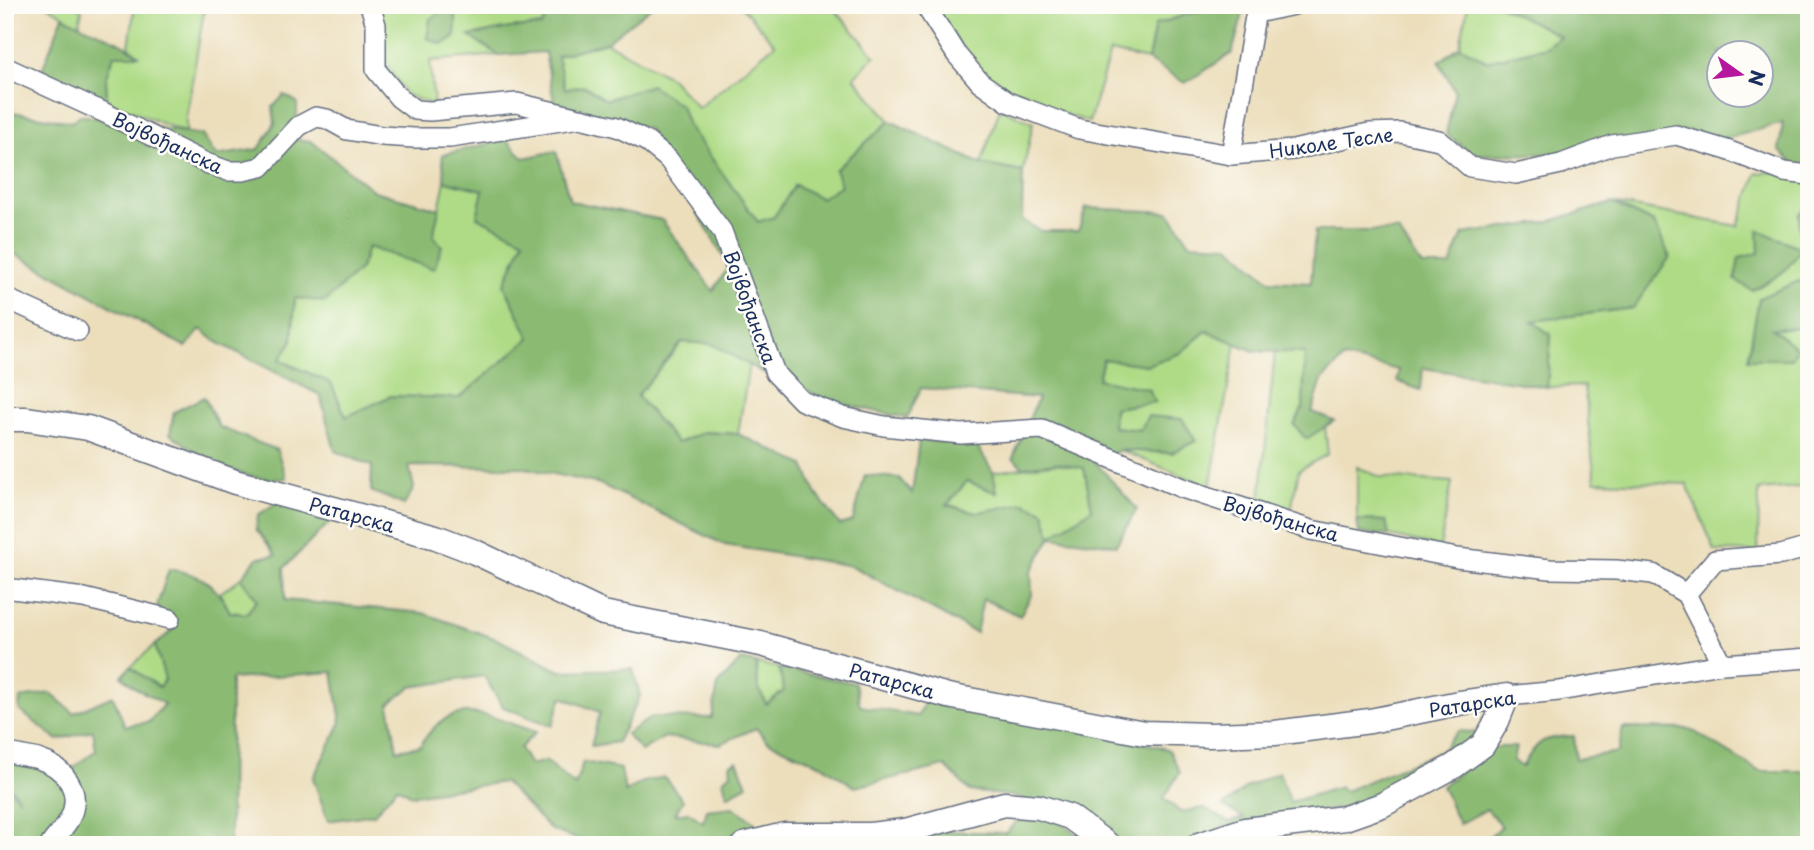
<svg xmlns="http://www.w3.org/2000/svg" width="1814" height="850" font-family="'Playpen Sans',sans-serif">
  <rect width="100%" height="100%" fill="#fdfcf7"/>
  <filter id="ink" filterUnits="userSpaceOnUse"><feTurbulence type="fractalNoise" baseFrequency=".0143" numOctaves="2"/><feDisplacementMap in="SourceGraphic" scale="14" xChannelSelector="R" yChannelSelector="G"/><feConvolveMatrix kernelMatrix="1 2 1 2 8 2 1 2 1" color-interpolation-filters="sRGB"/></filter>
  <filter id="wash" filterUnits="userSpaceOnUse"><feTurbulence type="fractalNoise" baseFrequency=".00686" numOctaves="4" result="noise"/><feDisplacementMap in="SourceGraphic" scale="28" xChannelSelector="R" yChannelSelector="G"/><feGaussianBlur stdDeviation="1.57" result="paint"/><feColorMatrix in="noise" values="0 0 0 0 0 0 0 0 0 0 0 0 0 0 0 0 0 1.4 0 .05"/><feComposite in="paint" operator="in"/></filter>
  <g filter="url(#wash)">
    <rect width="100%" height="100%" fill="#ecdebb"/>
    <g fill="#afdb86" stroke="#658572" stroke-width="2">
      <polygon points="46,5 75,5 82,10 79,25"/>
      <polygon points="135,5 205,5 186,118 186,133 107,101 106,79 114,55 138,54 129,47"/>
      <polygon points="374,5 441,5 440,13 448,8 449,5 554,5 542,26 510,28 470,36 499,55 430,61 434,105 406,95 385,62"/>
      <polygon points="740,5 831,5 875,56 854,77 890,121 835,170 842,185 821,199 795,185 774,217 758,222 688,126 681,106 651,85 606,100 585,86 565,90 556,56 606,42 671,78 698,108 775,44"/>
      <polygon points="932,5 1246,5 1244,10 1203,9 1155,25 1148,60 1110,52 1089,122 1006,95 977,69"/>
      <polygon points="1468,5 1499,5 1561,35 1546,47 1486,61 1460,46"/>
      <polygon points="1000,108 1033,123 1023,172 981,164"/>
      <polygon points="1809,170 1809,205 1799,215 1801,248 1809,246 1809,289 1799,281 1771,329 1809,328 1809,486 1759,490 1758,552 1715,551 1687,484 1595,481 1584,386 1547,387 1551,336 1531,321 1633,308 1654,223 1612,203 1738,226 1757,173"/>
      <polygon points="445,181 484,190 477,217 525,240 504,285 531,338 459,398 391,396 346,417 279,360 292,341 295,297 360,269 368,247 433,236"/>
      <polygon points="1206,331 1236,343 1210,487 1120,450 1171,453 1140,430 1113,427 1114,408 1154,402 1098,379 1103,359 1147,365 1180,353"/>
      <polygon points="682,342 712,344 749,365 738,434 705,432 677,443 636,396"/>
      <polygon points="1275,352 1305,353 1303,408 1306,438 1325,426 1328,454 1299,470 1291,510 1260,501"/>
      <polygon points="1057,463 1084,468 1092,509 1051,537 1025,503 975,513 947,504 967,481 997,493 993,472"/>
      <polygon points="1357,467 1380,477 1452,482 1440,547 1389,536 1386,521 1357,520"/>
      <polygon points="241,578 257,600 246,614 230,612 220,593"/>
      <polygon points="155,645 165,679 159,687 130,667"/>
      <polygon points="756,663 779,668 784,691 766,704 758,687"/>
    </g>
    <g fill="#8bbb73" stroke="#537568" stroke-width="2" fill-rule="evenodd">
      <polygon points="441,5 449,5 449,8 456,18 455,38 442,44 427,38 430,19 440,13"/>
      <path d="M 554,5 L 654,5 L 606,42 L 557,56 L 565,89 L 585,86 L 606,100 L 651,85 L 681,106 L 688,126 L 758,222 L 774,217 L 795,185 L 821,198 L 841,185 L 835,170 L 890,121 L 981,164 L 1023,172 L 1022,220 L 1041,231 L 1078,231 L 1086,208 L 1169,212 L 1190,243 L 1228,245 L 1270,281 L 1311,283 L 1315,231 L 1398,231 L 1422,266 L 1450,266 L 1463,234 L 1547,222 L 1612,203 L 1654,223 L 1670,257 L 1633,308 L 1532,321 L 1551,335 L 1547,387 L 1423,368 L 1421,390 L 1397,381 L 1399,370 L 1344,358 L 1322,380 L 1312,412 L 1334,421 L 1306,439 L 1294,425 L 1303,407 L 1305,353 L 1254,351 L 1206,331 L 1180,353 L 1147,365 L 1103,359 L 1098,379 L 1148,389 L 1155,402 L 1114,408 L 1113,427 L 1140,430 L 1148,416 L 1182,419 L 1196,441 L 1171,453 L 1120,450 L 1096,463 L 1137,509 L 1116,545 L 1051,537 L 1031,572 L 1032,594 L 1020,616 L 983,599 L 976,633 L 852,566 L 725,545 L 600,484 L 521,467 L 409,466 L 414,488 L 404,505 L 371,491 L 372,466 L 335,451 L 320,395 L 215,341 L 201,329 L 186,347 L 17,255 L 5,253 L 5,111 L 72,122 L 80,115 L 202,135 L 216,156 L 259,149 L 275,123 L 273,107 L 284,95 L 297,102 L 297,116 L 280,138 L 311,141 L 374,191 L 439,209 L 433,236 L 442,246 L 434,269 L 368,247 L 360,269 L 325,302 L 295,298 L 292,341 L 280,360 L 331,383 L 346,417 L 391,396 L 459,398 L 530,338 L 504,285 L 524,240 L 477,217 L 483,190 L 445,181 L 442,155 L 506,139 L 524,158 L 556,151 L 570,201 L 662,220 L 713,291 L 729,266 L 648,129 L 554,102 L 545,52 L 499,55 L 469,36 L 510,28 L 541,26 ZM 682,342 L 712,344 L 762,372 L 833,402 L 907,418 L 921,388 L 1038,398 L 1013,458 L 1023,467 L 1057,463 L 1084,468 L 1092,509 L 1051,536 L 1044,511 L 1024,503 L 975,513 L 947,505 L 967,481 L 997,493 L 993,472 L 976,444 L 919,440 L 912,493 L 899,478 L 865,475 L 853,521 L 840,525 L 816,493 L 804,465 L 738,434 L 704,432 L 677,443 L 637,396 Z"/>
      <path d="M 1499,5 L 1809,5 L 1809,170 L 1802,172 L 1779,150 L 1783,123 L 1728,138 L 1553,154 L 1473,155 L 1446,134 L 1455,91 L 1439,62 L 1460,46 L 1487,61 L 1546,47 L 1560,36 ZM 1720,52 L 1762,52 L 1762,94 L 1720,94 Z"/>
      <polygon points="1203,9 1244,10 1232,53 1185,83 1148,60 1155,25"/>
      <path d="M 63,16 C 87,30 117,37 139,55 L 114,55 L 106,79 L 107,101 L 115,105 L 39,78 Z"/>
      <path d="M 1809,205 L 1809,246 L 1801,248 C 1787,273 1777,277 1752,290 L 1735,280 L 1739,258 L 1759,253 L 1758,230 L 1801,248 L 1799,215 Z"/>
      <polygon points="1799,281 1809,289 1809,328 1772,329 1797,348 1792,359 1748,359 1759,298"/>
      <path d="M 204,397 L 219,427 L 277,450 L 286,478 C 244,485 203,457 170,434 L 174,412 Z"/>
      <path d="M 282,499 L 332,520 L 284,568 L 285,600 L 423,613 L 497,639 L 560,671 L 633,669 L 640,696 L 617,742 L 591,746 L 600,712 L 562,697 L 552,726 L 503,707 L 484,676 L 411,687 L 389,704 L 397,750 L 420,746 C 452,692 488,717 536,732 L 520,748 L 530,765 L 546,761 L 575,786 L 583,762 L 621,769 L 625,792 L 643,782 L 664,777 L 683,800 L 675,814 L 688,812 L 703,822 L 707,810 L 733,807 L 755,822 L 747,838 L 719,845 L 593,845 L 551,830 L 504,782 L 412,795 L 397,787 L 374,814 L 328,821 L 313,778 L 341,722 L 333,672 L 231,679 L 230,845 L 5,845 L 5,783 L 19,799 L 5,779 L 5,752 L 69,771 L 96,750 L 93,730 L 58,740 L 19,710 L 20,698 L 50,693 L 74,713 L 113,696 L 125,726 L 149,722 L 164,704 L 134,687 L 122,676 L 130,667 L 159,687 L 165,679 L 155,645 L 172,631 L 157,606 L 169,569 C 202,575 214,581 230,612 L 246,614 L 257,600 L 241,578 L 257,558 L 276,555 L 256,529 L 258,515 Z"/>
      <polygon points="1357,520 1386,521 1389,536 1359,533"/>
      <polygon points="741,660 756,663 758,687 766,704 784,691 779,668 855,683 860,706 918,716 927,699 1157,746 1169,750 1180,772 1164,798 1180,812 1204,808 1229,822 1244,818 1223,806 1248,786 1279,772 1290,802 1340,787 1345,791 1441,751 1458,731 1476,732 1466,749 1436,761 1368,804 1224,827 1185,845 1116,845 1019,797 970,791 945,766 855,787 822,765 767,741 756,728 720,744 665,737 641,751 626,734 652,717 712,718 718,685"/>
      <path d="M 1623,728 L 1690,729 L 1759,771 L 1809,771 L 1809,845 L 1477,845 L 1502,827 L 1487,809 L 1459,824 L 1442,786 L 1491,747 L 1516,747 L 1513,760 L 1522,767 C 1539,738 1543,738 1574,736 L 1576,759 L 1618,752 Z"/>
      <polygon points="737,761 747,785 727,796 723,780 731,773 730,764"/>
      <polygon points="1024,813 1061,823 1094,845 773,845 939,831 1006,833"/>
    </g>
  </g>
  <g filter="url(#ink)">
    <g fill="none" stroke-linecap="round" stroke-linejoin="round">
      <defs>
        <g id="minor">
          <polyline points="370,5 376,25 376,70 399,98 415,110 430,111 517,103 575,117"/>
          <polyline points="925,5 956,54 980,82 1008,102 1079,129 1231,155 1293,150 1369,133 1400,132 1439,140 1470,167 1516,174 1561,164 1612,145 1676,135 1727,150 1784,172 1809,175"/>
          <polyline points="1256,13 1294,5"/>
          <polyline points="5,67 103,112 206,163 228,171 243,171 261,167 299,126 316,117 327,119 347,130 382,136 414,138 450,138 580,118 617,127 646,141 668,159 722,231 775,373 802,401 843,417 884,426 961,434 1042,429 1182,488 1311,530 1457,558 1550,569 1616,570 1653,574 1686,594 1722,664"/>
          <polyline points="1231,155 1257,5"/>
          <polyline points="5,298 78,331"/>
          <polyline points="5,588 84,598 170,619"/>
          <polyline points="1686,594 1715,560 1781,555 1809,547"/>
          <polyline points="1507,696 1559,691 1722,664 1809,658"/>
          <path d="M 5,751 C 16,756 27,756 38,759 C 64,767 83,790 70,818 C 65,828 56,836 50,845"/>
        </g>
        <g id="tertiary">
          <polyline points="5,419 27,419 88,428 235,482 436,537 475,552 603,613 761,644 948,696 1144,733 1210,735 1275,733 1370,721 1459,703 1507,696 1497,721 1483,745 1454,766 1382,805 1345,818 1245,830 1199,845"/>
          <polyline points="744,845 784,835 870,835 905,831 1004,804 1039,807 1070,817 1108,845"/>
        </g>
      </defs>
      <use href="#minor" stroke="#646c7f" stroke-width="22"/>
      <use href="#tertiary" stroke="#646c7f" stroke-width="27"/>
      <use href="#minor" stroke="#fff" stroke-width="19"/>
      <use href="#tertiary" stroke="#fff" stroke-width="24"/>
    </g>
  </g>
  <g text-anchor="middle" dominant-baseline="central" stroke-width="5" stroke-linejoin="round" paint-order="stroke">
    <g font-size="19" fill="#1b2f5e" stroke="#fdfcf7">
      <text transform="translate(168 142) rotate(25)">Војвођанска</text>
      <text transform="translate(1331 142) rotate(-8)">Николе Тесле</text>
      <text transform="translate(751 307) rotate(70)">Војвођанска</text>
      <text transform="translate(352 514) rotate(15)">Ратарска</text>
      <text transform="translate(1281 518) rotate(16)">Војвођанска</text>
      <text transform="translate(892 680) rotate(15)">Ратарска</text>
      <text transform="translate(1472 703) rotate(-9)">Ратарска</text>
    </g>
  </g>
  <rect width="1814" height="850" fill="none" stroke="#fdfcf7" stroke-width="28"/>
  <g transform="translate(1740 74) rotate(104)"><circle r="33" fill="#fdfcf7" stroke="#a3aaba" stroke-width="2"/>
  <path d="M0-5L12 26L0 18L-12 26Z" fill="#b5179e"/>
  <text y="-10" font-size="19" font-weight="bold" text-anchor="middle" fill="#1b2f5e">N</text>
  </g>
</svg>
